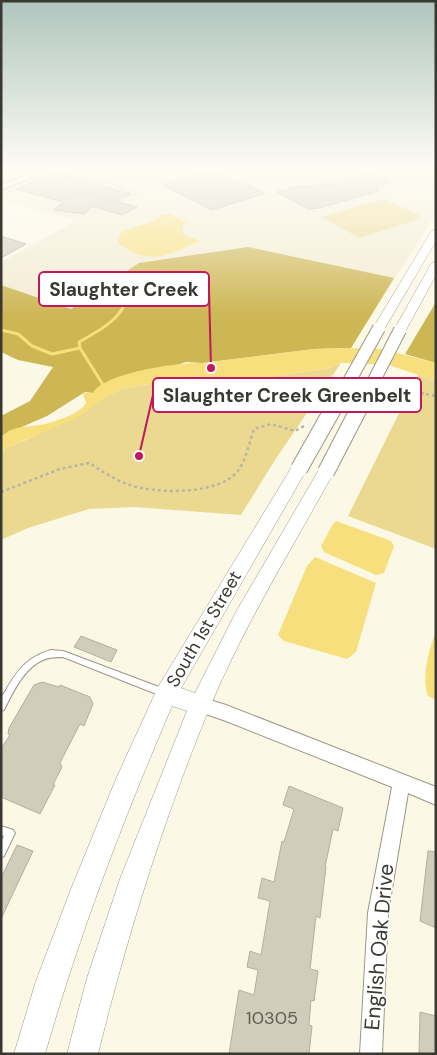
<svg xmlns="http://www.w3.org/2000/svg" width="437" height="1055" font-family="'DM Sans',sans-serif">
  <rect width="100%" height="100%" fill="#fcf8e6"/>
  <polygon fill="#f3ecd3" points="1,169 436,169 436,213 351,348 314,349 220,361 1,285 1,262 76,221 1,199"/>
  <g fill="#ebd992">
    <polygon points="384,199 421,216 419,219 360,238 321,217"/>
    <polygon points="341,363 275,460 241,515 134,507 89,509 28,528 1,540 1,451 8,447 26,440 121,389 149,384 168,384 186,377 206,376 220,381 232,382 326,369"/>
    <polygon points="418,375 436,381 436,549 348,516"/>
  </g>
  <g fill="#cdb654">
    <polygon points="248,247 394,278 351,348 314,349 202,363 186,362 93,393 85,392 47,416 1,436 1,416 30,401 53,367 18,360 1,352 1,285 71,309 139,263"/>
    <polygon points="436,302 436,363 405,354"/>
  </g>
  <g fill="#f7df7d">
    <path d="M 170,214 L 186,222 L 182,227 L 184,235 L 200,241 C 166,255 152,267 118,243 L 120,234 L 123,231 L 156,220 L 161,215 Z"/>
    <path d="M 345,348 L 382,349 L 436,363 L 436,381 L 389,365 L 353,363 L 341,363 L 326,369 L 232,382 L 220,381 L 206,376 L 186,377 L 168,384 L 149,384 L 121,389 L 98,402 L 77,418 L 8,447 L 1,451 C 1,446 0,440 3,436 C 11,425 33,427 45,424 C 56,421 80,414 86,403 L 83,393 L 93,393 C 103,373 179,362 202,363 L 314,349 Z"/>
    <polygon points="336,521 391,541 394,546 384,573 376,575 324,552 321,546 333,524"/>
    <polygon points="315,557 376,583 356,652 347,659 284,641 278,635 307,566"/>
    <path d="M 436,631 L 436,700 L 428,696 C 421,676 429,650 436,631 Z"/>
  </g>
  <g fill="none" stroke-linecap="round" stroke-linejoin="round">
    <g stroke="#f7df7d" stroke-width="3">
      <polyline points="1,330 18,334 32,346 52,354 80,348 105,388"/>
      <path d="M 80,348 L 79,342 C 103,329 133,313 127,282 L 134,275"/>
    </g>
  </g>
  <g fill="#d1cdbb" stroke="#b4b09f">
    <polygon points="213,171 239,183 242,182 265,193 212,210 163,185"/>
    <polygon points="55,173 131,194 116,201 137,207 122,215 92,206 85,214 54,210 63,202 16,189"/>
    <polygon points="373,173 390,182 376,186 380,188 375,189 379,191 319,208 308,209 277,192 304,185 308,187 325,184 328,186"/>
    <polygon points="1,236 26,244 1,258"/>
    <polygon points="81,636 117,650 111,662 74,647"/>
    <polygon points="42,682 59,687 60,685 90,697 93,704 84,726 80,724 64,755 60,763 62,767 53,785 55,785 40,814 1,797 1,749 10,735 8,734 9,728 34,685"/>
    <polygon points="289,786 343,808 338,831 333,829 325,867 326,867 320,918 316,916 310,969 318,971 314,1001 311,1000 309,1025 312,1026 309,1054 229,1054 239,990 254,995 258,970 247,967 250,951 261,955 270,901 258,898 262,878 274,882 282,841 284,842 294,809 283,805"/>
    <polygon points="17,845 33,851 1,919 1,878"/>
    <polygon points="428,851 436,852 436,928 420,921"/>
    <polygon points="420,1012 436,1016 436,1054 419,1054"/>
  </g>
  <g fill="none" stroke-linecap="round" stroke-linejoin="round">
    <defs>
      <g id="service">
        <path d="M 51,650 L 63,651 L 167,690 L 168,693 L 167,696 L 164,697 L 63,657 C 56,657 49,657 43,660 C 24,668 13,692 4,710 L 1,711 C 1,707 0,702 1,699 C 2,695 6,691 7,688 C 19,668 28,657 51,650 Z"/>
        <polygon points="1,826 13,830 15,833 4,856 1,858 1,842 4,836 1,835"/>
      </g>
      <polygon id="minor" points="200,697 226,705 436,787 436,805 408,793 388,913 382,1054 360,1054 368,913 392,787 226,721 194,710 192,705 194,700"/>
      <polygon id="tertiary" points="42,169 52,169 1,190 1,185"/>
      <g id="secondary">
        <polygon points="436,229 436,241 385,328 379,332 375,331 373,328 431,232"/>
        <polygon points="436,261 436,275 406,330 404,333 396,333 394,330 431,264"/>
        <path d="M 299,463 L 305,465 L 307,469 L 181,688 L 195,693 L 236,612 L 320,468 L 326,466 L 332,468 L 334,472 C 291,550 243,627 209,709 C 163,821 127,936 98,1054 L 67,1054 L 87,978 L 120,879 L 187,711 L 172,706 C 123,820 79,935 45,1054 L 14,1054 L 36,981 L 71,889 L 116,779 L 158,687 L 293,465 Z"/>
      </g>
    </defs>
    <use href="#service" stroke="#9c9887" stroke-width="2"/>
    <use href="#minor" stroke="#9c9887" stroke-width="2"/>
    <use href="#tertiary" stroke="#9c9887" stroke-width="2"/>
    <use href="#secondary" stroke="#9c9887" stroke-width="1"/>
    <g stroke="#b8b5a7" stroke-width="1" stroke-dasharray="2 2" stroke-linecap="butt">
      <polyline points="298,169 332,186"/>
      <polyline points="330,169 398,179"/>
      <polyline points="171,175 211,169"/>
      <polyline points="47,182 98,196 106,202 115,204 138,193 85,177 80,179 62,173 72,169"/>
      <polyline points="236,182 265,169"/>
      <polyline points="68,188 69,197"/>
      <polyline points="75,189 94,180"/>
      <polyline points="61,199 80,192"/>
    </g>
    <polyline stroke="#b8b5a7" stroke-width="2" stroke-dasharray="2.5 2.5" stroke-linecap="butt" points="412,394 417,392 426,394"/>
    <g stroke="#b8b5a7" stroke-width="2.5" stroke-dasharray="3 3" stroke-linecap="butt">
      <polyline points="420,393 436,396"/>
      <polyline points="376,405 383,405 415,393"/>
      <path d="M 1,492 L 60,469 L 89,463 C 102,471 115,480 130,485 C 156,494 218,495 237,472 C 246,461 249,443 254,429 L 271,424 L 295,431 L 306,425"/>
    </g>
    <use href="#service" fill="#fff" fill-rule="evenodd"/>
    <use href="#minor" fill="#fff" fill-rule="evenodd"/>
    <use href="#tertiary" fill="#fff" fill-rule="evenodd"/>
    <use href="#secondary" fill="#fff" fill-rule="evenodd"/>
    <defs>
      <g id="secondary-bridge-far1">
        <polyline points="342,394 379,328"/>
        <polyline points="367,394 400,330"/>
      </g>
      <g id="secondary-bridge">
        <polyline points="299,469 342,393"/>
        <polyline points="326,472 367,393"/>
      </g>
    </defs>
    <use href="#secondary-bridge-far1" stroke="#9c9887" stroke-width="14" stroke-linecap="butt"/>
    <use href="#secondary-bridge" stroke="#9c9887" stroke-width="18" stroke-linecap="butt"/>
    <use href="#secondary-bridge-far1" stroke="#fff" stroke-width="12"/>
    <use href="#secondary-bridge" stroke="#fff" stroke-width="16"/>
  </g>
  <linearGradient id="sky" x2="0" y2="1"><stop stop-color="#aec5bd"/><stop offset="0.53" stop-color="#fefcf4"/><stop offset="1" stop-color="#fefcf4" stop-opacity="0"/></linearGradient>
  <rect width="437" height="316" fill="url(#sky)"/>
  <g text-anchor="middle" dominant-baseline="central" stroke-width="4" stroke-linejoin="round" paint-order="stroke">
    <g font-size="18" fill="#393831" stroke="#fff">
      <text transform="translate(204 629) rotate(-60)">South 1st Street</text>
    </g>
    <g font-size="18" fill="#5f5d54">
      <text x="272" y="1018">10305</text>
    </g>
    <g font-size="21" fill="#393831" stroke="#fff">
      <text transform="translate(379 947) rotate(-85)">English Oak Drive</text>
    </g>
  </g>
  <path fill="none" stroke="#c2185b" stroke-width="2" d="M211 368L209 289M139 456L153 395"/>
  <g fill="#c2185b" stroke="#fff" stroke-width="2">
    <circle cx="211" cy="368" r="5"/>
    <circle cx="139" cy="456" r="5"/>
  </g>
  <g fill="#fff" stroke="#c2185b" stroke-width="2">
    <rect x="39" y="272" width="170" height="34" rx="5"/>
    <rect x="153" y="378" width="268" height="34" rx="5"/>
  </g>
  <g font-size="19" text-anchor="middle" font-weight="bold" fill="#393831">
    <text x="124" y="296">Slaughter Creek</text>
    <text x="287" y="402">Slaughter Creek Greenbelt</text>
  </g>
  <rect width="437" height="1055" fill="none" stroke="#393831" stroke-width="5"/>
</svg>
